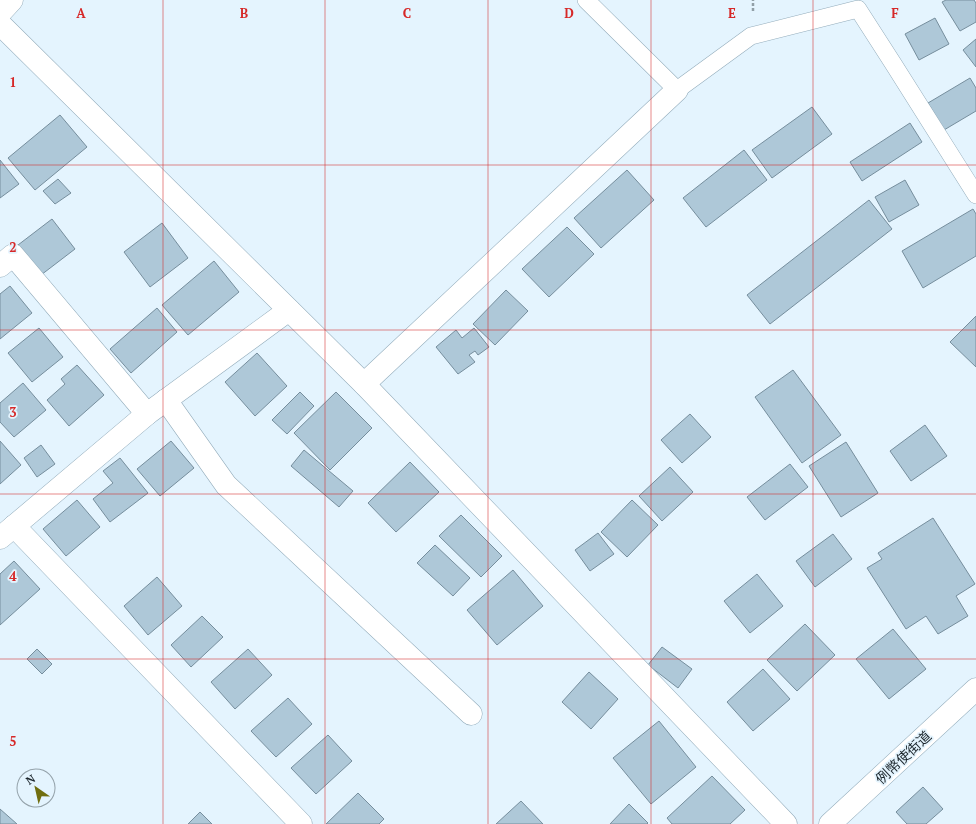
<svg xmlns="http://www.w3.org/2000/svg" width="976" height="824" font-family="'PT Serif','Noto Sans JP',serif">
  <rect width="100%" height="100%" fill="#e4f4fe"/>
  <g fill="#aec8d8" stroke="#768e9d">
    <polygon points="946,0 974,0 976,3 976,22 960,31 942,2"/>
    <polygon points="935,18 949,44 919,60 905,34"/>
    <polygon points="976,39 976,67 963,50"/>
    <polygon points="970,78 976,88 976,111 944,130 928,103"/>
    <polygon points="812,107 832,134 772,178 752,150"/>
    <polygon points="60,115 87,147 35,190 8,158"/>
    <polygon points="910,123 922,142 862,181 850,162"/>
    <polygon points="744,150 767,180 706,227 683,198"/>
    <polygon points="0,160 19,184 0,198"/>
    <polygon points="627,170 654,200 601,248 574,218"/>
    <polygon points="58,179 71,193 55,204 43,191"/>
    <polygon points="905,180 919,205 889,222 875,197"/>
    <polygon points="869,200 892,229 770,324 747,295"/>
    <polygon points="973,209 976,214 976,256 923,288 902,251"/>
    <polygon points="52,219 75,249 41,275 18,245"/>
    <polygon points="162,223 188,258 150,287 124,252"/>
    <polygon points="567,227 594,254 549,297 522,269"/>
    <polygon points="214,261 239,292 188,335 162,305"/>
    <polygon points="10,286 32,313 0,339 0,294"/>
    <polygon points="506,290 528,311 495,345 473,324"/>
    <polygon points="157,308 177,332 131,373 110,349"/>
    <polygon points="976,316 976,367 950,342"/>
    <polygon points="39,328 63,357 32,382 8,353"/>
    <polygon points="474,328 489,347 478,355 475,351 469,355 475,362 458,374 436,347 456,330 462,338"/>
    <polygon points="257,353 287,386 255,416 225,382"/>
    <polygon points="77,365 104,395 69,426 47,400 65,384 61,379"/>
    <polygon points="793,370 841,435 802,463 755,397"/>
    <polygon points="23,383 46,410 14,437 0,422 0,403"/>
    <polygon points="300,392 314,406 287,434 272,420"/>
    <polygon points="336,392 372,428 330,470 294,433"/>
    <polygon points="690,414 711,437 682,463 661,440"/>
    <polygon points="925,425 947,456 911,481 890,451"/>
    <polygon points="0,441 21,465 0,484"/>
    <polygon points="171,441 194,468 160,496 137,469"/>
    <polygon points="846,442 878,493 841,517 809,466"/>
    <polygon points="41,445 55,464 37,477 24,458"/>
    <polygon points="304,450 353,491 339,507 291,466"/>
    <polygon points="120,458 148,493 110,522 93,499 113,483 103,471"/>
    <polygon points="410,462 439,492 396,532 368,503"/>
    <polygon points="790,464 808,487 765,520 747,497"/>
    <polygon points="670,467 693,492 662,521 639,496"/>
    <polygon points="77,500 100,527 66,556 43,529"/>
    <polygon points="632,500 658,525 627,557 601,532"/>
    <polygon points="461,515 502,556 481,577 439,536"/>
    <polygon points="933,518 975,584 956,596 968,616 938,634 926,616 906,629 867,568 882,559 878,553"/>
    <polygon points="598,533 614,554 590,571 575,550"/>
    <polygon points="833,534 852,559 815,587 796,561"/>
    <polygon points="435,545 470,578 453,596 417,563"/>
    <polygon points="14,561 40,589 0,625 0,574"/>
    <polygon points="513,570 543,606 497,645 467,610"/>
    <polygon points="757,574 783,606 750,633 724,601"/>
    <polygon points="157,577 182,606 148,635 124,606"/>
    <polygon points="202,616 223,637 191,667 171,645"/>
    <polygon points="805,624 835,655 797,691 767,660"/>
    <polygon points="893,629 926,669 889,699 856,659"/>
    <polygon points="662,647 692,669 678,688 648,665"/>
    <polygon points="37,649 52,664 42,674 27,659"/>
    <polygon points="248,649 272,675 235,709 211,682"/>
    <polygon points="763,669 790,699 753,731 727,702"/>
    <polygon points="589,672 618,699 591,729 562,702"/>
    <polygon points="288,698 312,724 276,757 251,731"/>
    <polygon points="659,721 696,767 651,804 613,758"/>
    <polygon points="328,735 352,761 316,794 291,768"/>
    <polygon points="712,776 745,810 730,824 672,824 667,818"/>
    <polygon points="923,787 943,809 926,824 907,824 896,812"/>
    <polygon points="358,793 384,819 379,824 326,824"/>
    <polygon points="521,801 543,824 496,824"/>
    <polygon points="629,804 648,823 647,824 610,824"/>
    <polygon points="0,809 17,824 0,824"/>
    <polygon points="200,812 212,824 188,824"/>
  </g>
  <g fill="none" stroke-linecap="round" stroke-linejoin="round">
    <defs>
      <polyline id="service" points="586,0 677,90 751,36 858,9 894,65 976,195"/>
      <g id="minor">
        <polyline points="0,13 12,0"/>
        <polyline points="0,266 13,255 147,414"/>
        <polyline points="364,384 677,90"/>
        <polyline points="166,400 226,485 471,714"/>
        <polyline points="14,526 301,824"/>
        <polyline points="0,538 147,414 289,310"/>
      </g>
      <polyline id="tertiary" points="0,24 364,384 786,824"/>
      <polyline id="secondary" points="830,824 976,689"/>
    </defs>
    <use href="#service" stroke="#93acbb" stroke-width="18"/>
    <use href="#minor" stroke="#93acbb" stroke-width="23"/>
    <use href="#tertiary" stroke="#93acbb" stroke-width="23"/>
    <use href="#secondary" stroke="#93acbb" stroke-width="23"/>
    <polyline stroke="#919fa7" stroke-width="2.5" stroke-dasharray="3 2" stroke-linecap="butt" points="753,11 753,0"/>
    <use href="#service" stroke="#fff" stroke-width="17"/>
    <use href="#minor" stroke="#fff" stroke-width="22"/>
    <use href="#tertiary" stroke="#fff" stroke-width="22"/>
    <use href="#secondary" stroke="#fff" stroke-width="22"/>
  </g>
  <path fill="none" stroke="#d62828" stroke-width="1" stroke-opacity="0.55" d="M 163,0 L 163,824M 325,0 L 325,824M 488,0 L 488,824M 651,0 L 651,824M 813,0 L 813,824M 0,165 L 976,165M 0,330 L 976,330M 0,494 L 976,494M 0,659 L 976,659"/>
  <g text-anchor="middle" dominant-baseline="central" stroke-width="3.5" stroke-linejoin="round" paint-order="stroke">
    <g font-size="14" fill="#1c262c" stroke="#e4f4fe">
      <text transform="translate(903 757) rotate(-43)">例幣使街道</text>
    </g>
  </g>
  <g font-size="13" text-anchor="middle" font-weight="bold" fill="#d62828" stroke="#e4f4fe" stroke-width="3.5" stroke-linejoin="round" paint-order="stroke">
    <text x="81" y="18">A</text>
    <text x="244" y="18">B</text>
    <text x="407" y="18">C</text>
    <text x="569" y="18">D</text>
    <text x="732" y="18">E</text>
    <text x="895" y="18">F</text>
    <text x="13" y="87">1</text>
    <text x="13" y="252">2</text>
    <text x="13" y="417">3</text>
    <text x="13" y="581">4</text>
    <text x="13" y="746">5</text>
  </g>
  <g transform="translate(36 788) rotate(326)"><circle r="19" fill="#e4f4fe" stroke="#94a2aa"/>
  <path d="M0-3L7 15L0 10L-7 15Z" fill="#706e0f"/>
  <text y="-6" font-size="11" font-weight="bold" text-anchor="middle" fill="#1c262c">N</text>
  </g>
</svg>
